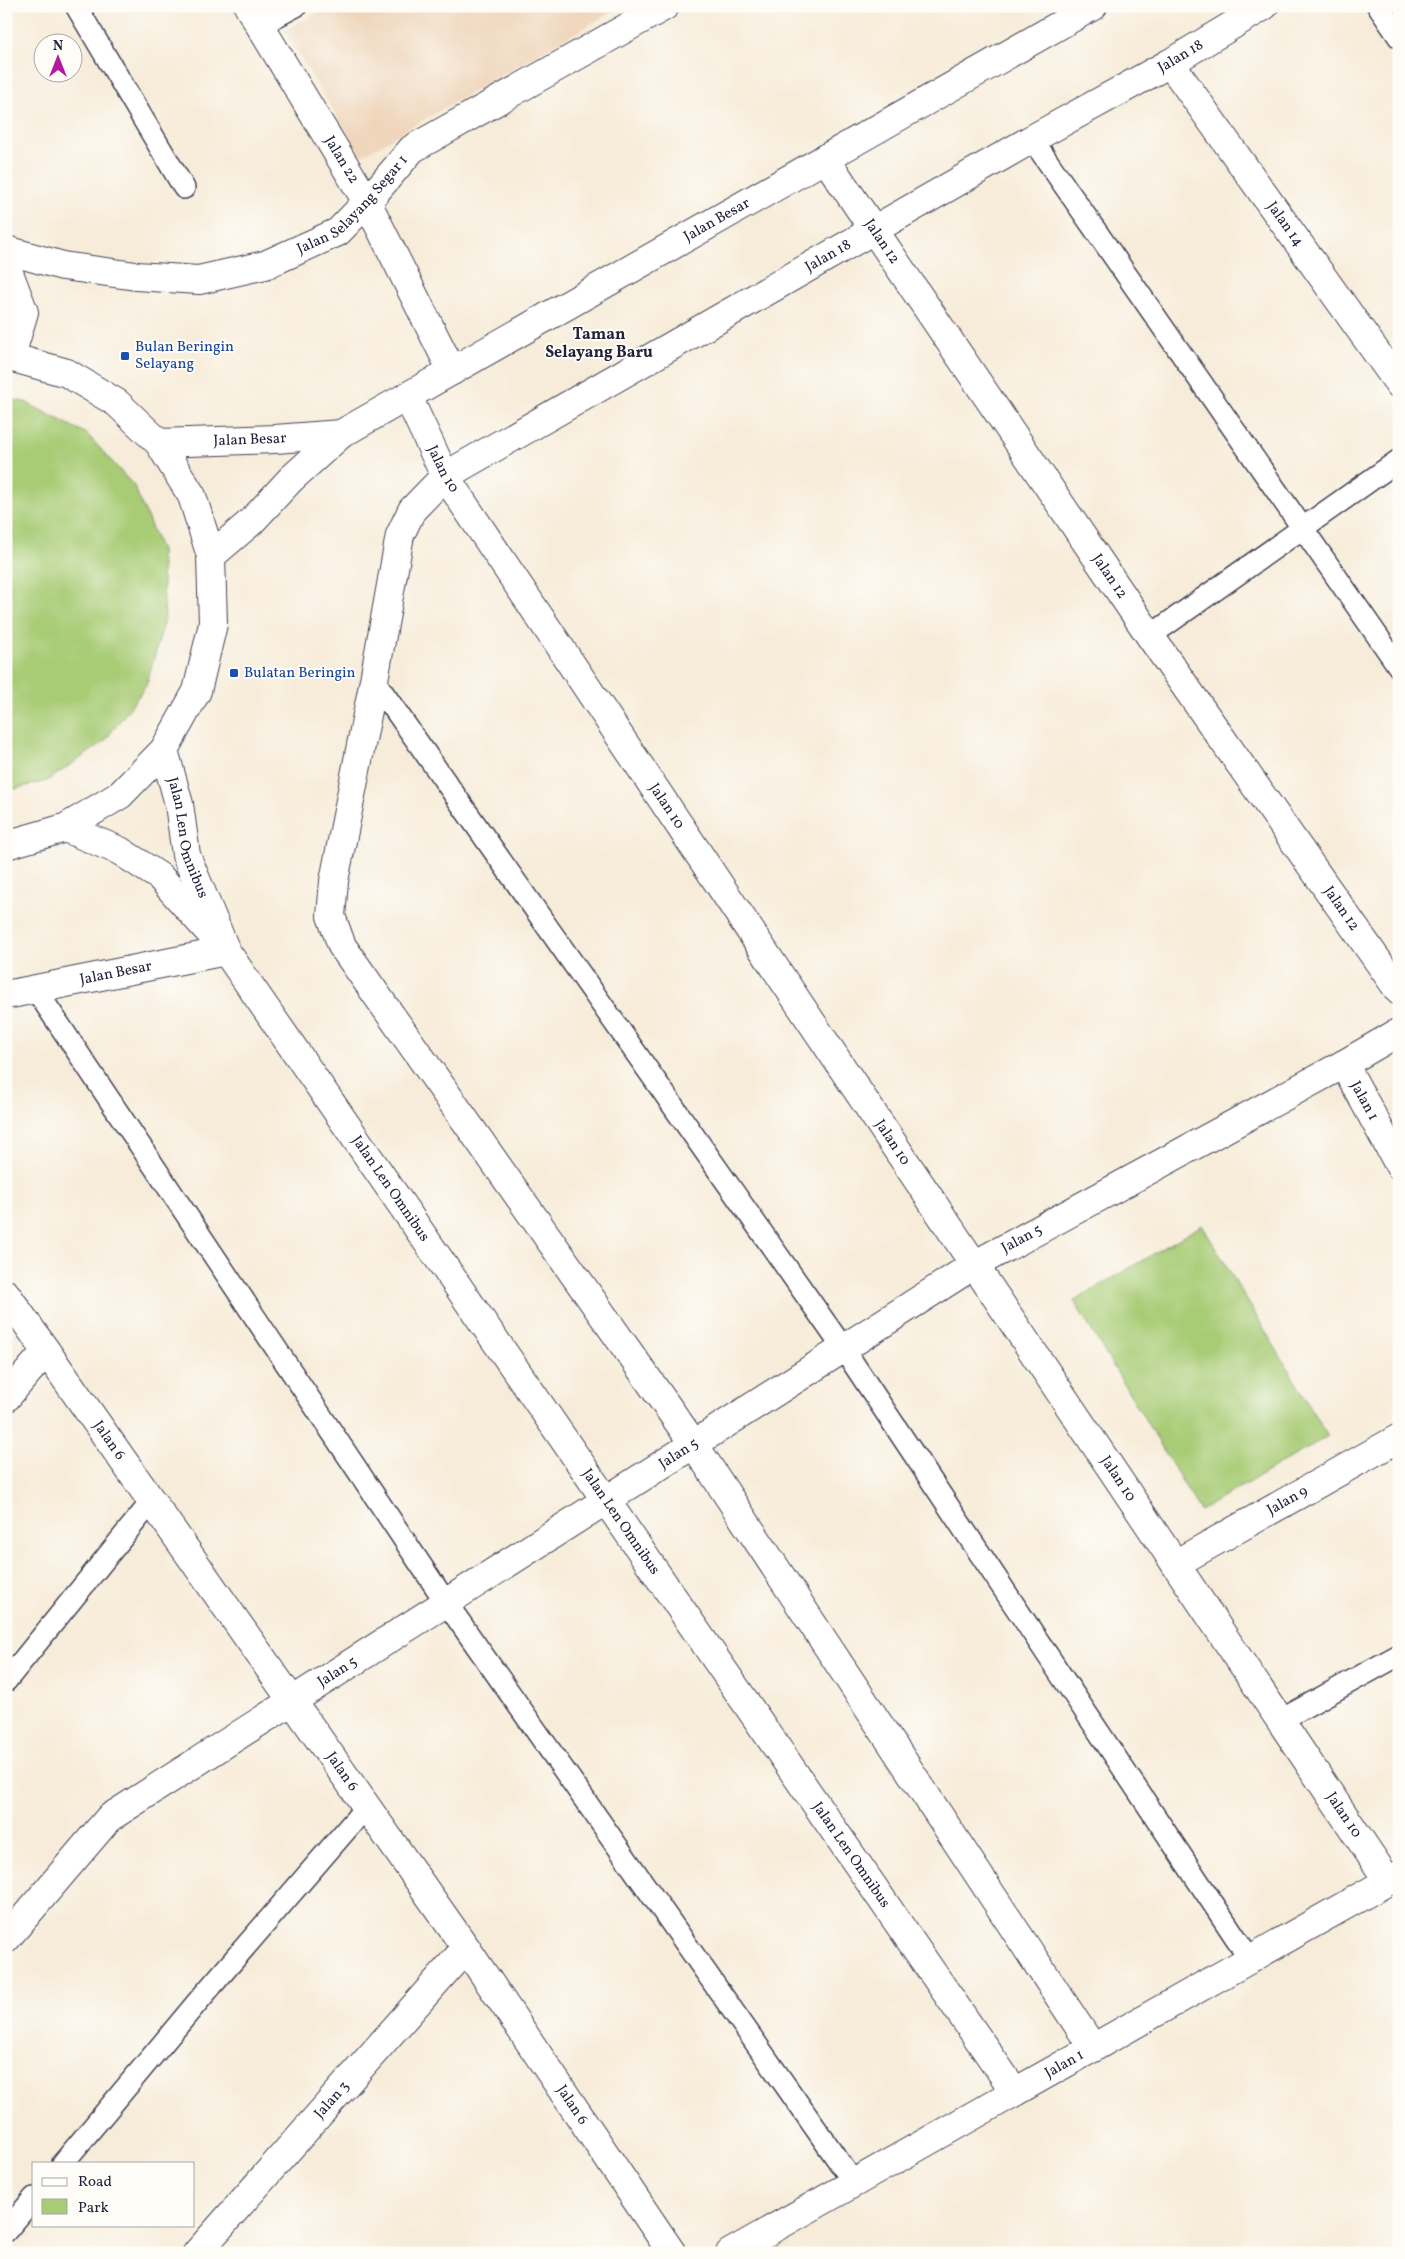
<svg xmlns="http://www.w3.org/2000/svg" width="1405" height="2259" font-family="Vollkorn,serif">
  <rect width="100%" height="100%" fill="#fdfcf7"/>
  <filter id="ink" filterUnits="userSpaceOnUse"><feTurbulence type="fractalNoise" baseFrequency=".02" numOctaves="2"/><feDisplacementMap in="SourceGraphic" scale="10" xChannelSelector="R" yChannelSelector="G"/><feConvolveMatrix kernelMatrix="1 2 1 2 8 2 1 2 1" color-interpolation-filters="sRGB"/></filter>
  <filter id="wash" filterUnits="userSpaceOnUse"><feTurbulence type="fractalNoise" baseFrequency=".0096" numOctaves="4" result="noise"/><feDisplacementMap in="SourceGraphic" scale="20" xChannelSelector="R" yChannelSelector="G"/><feGaussianBlur stdDeviation="1.12" result="paint"/><feColorMatrix in="noise" values="0 0 0 0 0 0 0 0 0 0 0 0 0 0 0 0 0 1.4 0 .05"/><feComposite in="paint" operator="in"/></filter>
  <g filter="url(#wash)">
    <rect width="100%" height="100%" fill="#f7ecd9"/>
    <polygon fill="#efd6bb" points="329,6 622,6 361,156 284,30"/>
    <g fill="#a8cc76" stroke="#657758">
      <polygon points="6,399 25,402 87,434 134,486 161,550 165,619 146,686 104,742 47,781 6,791"/>
      <polygon points="1202,1225 1328,1436 1200,1511 1074,1301"/>
    </g>
  </g>
  <g filter="url(#ink)">
    <g fill="none" stroke-linecap="round" stroke-linejoin="round">
      <defs>
        <g id="service">
          <polyline points="76,6 184,188"/>
          <polyline points="1378,6 1399,37"/>
          <polyline points="260,25 296,6"/>
          <polyline points="1032,139 1399,667"/>
          <polyline points="1150,636 1399,460"/>
          <polyline points="374,680 843,1348 1250,1959"/>
          <polyline points="36,990 445,1601 854,2183"/>
          <polyline points="6,1681 152,1501"/>
          <polyline points="1279,1721 1399,1655"/>
          <polyline points="63,2163 200,1999 366,1807"/>
          <polyline points="6,2231 34,2198"/>
        </g>
        <g id="minor">
          <path id="s1" d="M 248,6 L 367,202 L 452,371"/>
          <path id="s2" d="M 1170,63 L 1399,384"/>
          <path id="s3" d="M 825,158 L 1150,636 L 1399,991"/>
          <path id="s4" d="M 6,250 L 63,266 L 136,276 L 199,280 L 265,265 L 338,232 L 367,202 L 412,149 L 665,6"/>
          <polyline points="6,265 24,312 11,356"/>
          <path id="s5" d="M 408,397 L 445,476 L 1388,1881"/>
          <path id="s6" d="M 226,951 L 1015,2092"/>
          <path id="s7" d="M 1344,1064 L 1399,1165"/>
          <path id="s8" d="M 6,1294 L 466,1948 L 672,2253"/>
          <polyline points="6,1398 46,1351"/>
          <path id="s9" d="M 1175,1564 L 1399,1438"/>
          <path id="s10" d="M 6,1939 L 109,1818 L 974,1265 L 1344,1064 L 1399,1032"/>
          <path id="s11" d="M 1093,2048 L 693,1443 L 342,946 L 331,916 L 334,881 L 374,680 L 400,535 L 412,510 L 445,476 L 1032,139 L 1170,63 L 1264,6"/>
          <path id="s12" d="M 197,2253 L 466,1948"/>
          <path id="s13" d="M 730,2253 L 1399,1875"/>
        </g>
        <g id="tertiary">
          <path id="s14" d="M 159,443 L 275,439 L 341,434"/>
          <path id="s15" d="M 211,556 L 252,521 L 291,479 L 341,434 L 1093,6"/>
          <path id="s16" d="M 164,750 L 179,804 L 186,855 L 226,951"/>
          <polyline points="65,828 120,851 160,877 212,935"/>
          <path id="s17" d="M 6,995 L 226,951"/>
        </g>
        <polyline id="secondary" points="6,356 67,373 117,403 159,443 192,496 211,556 213,624 197,691 164,750 120,795 65,828 6,845"/>
      </defs>
      <use href="#service" stroke="#424053" stroke-width="24"/>
      <use href="#minor" stroke="#424053" stroke-width="30"/>
      <use href="#tertiary" stroke="#424053" stroke-width="30"/>
      <use href="#secondary" stroke="#424053" stroke-width="30"/>
      <use href="#service" stroke="#fff" stroke-width="21"/>
      <use href="#minor" stroke="#fff" stroke-width="28"/>
      <use href="#tertiary" stroke="#fff" stroke-width="28"/>
      <use href="#secondary" stroke="#fff" stroke-width="28"/>
    </g>
  </g>
  <g fill="#1a4fb4" stroke="#fdfcf7" stroke-width="2">
    <rect x="120" y="351" width="10" height="10" rx="2.5"/>
    <rect x="229" y="668" width="10" height="10" rx="2.5"/>
  </g>
  <g text-anchor="middle" dominant-baseline="central" stroke-width="4" stroke-linejoin="round" paint-order="stroke">
    <g font-size="15" fill="#22223b" stroke="#fdfcf7">
      <text stroke="none"><textPath href="#s11" startOffset="2675">Jalan 18</textPath></text>
      <text stroke="none"><textPath href="#s1" startOffset="180">Jalan 22</textPath></text>
      <text stroke="none"><textPath href="#s4" startOffset="372">Jalan Selayang Segar 1</textPath></text>
      <text stroke="none"><textPath href="#s15" startOffset="611">Jalan Besar</textPath></text>
      <text stroke="none"><textPath href="#s2" startOffset="198">Jalan 14</textPath></text>
      <text stroke="none"><textPath href="#s3" startOffset="101">Jalan 12</textPath></text>
      <text stroke="none"><textPath href="#s11" startOffset="2270">Jalan 18</textPath></text>
      <text stroke="none"><textPath href="#s14" startOffset="91">Jalan Besar</textPath></text>
      <text stroke="none"><textPath href="#s5" startOffset="80">Jalan 10</textPath></text>
      <text stroke="none"><textPath href="#s3" startOffset="506">Jalan 12</textPath></text>
      <text stroke="none"><textPath href="#s5" startOffset="485">Jalan 10</textPath></text>
      <text stroke="none"><textPath href="#s16" startOffset="91">Jalan Len Omnibus</textPath></text>
      <text stroke="none"><textPath href="#s3" startOffset="911">Jalan 12</textPath></text>
      <text stroke="none"><textPath href="#s17" startOffset="112">Jalan Besar</textPath></text>
      <text stroke="none"><textPath href="#s7" startOffset="42">Jalan 1</textPath></text>
      <text stroke="none"><textPath href="#s5" startOffset="890">Jalan 10</textPath></text>
      <text stroke="none"><textPath href="#s6" startOffset="289">Jalan Len Omnibus</textPath></text>
      <text stroke="none"><textPath href="#s10" startOffset="1240">Jalan 5</textPath></text>
      <text stroke="none"><textPath href="#s8" startOffset="179">Jalan 6</textPath></text>
      <text stroke="none"><textPath href="#s10" startOffset="835">Jalan 5</textPath></text>
      <text stroke="none"><textPath href="#s5" startOffset="1295">Jalan 10</textPath></text>
      <text stroke="none"><textPath href="#s9" startOffset="129">Jalan 9</textPath></text>
      <text stroke="none"><textPath href="#s6" startOffset="694">Jalan Len Omnibus</textPath></text>
      <text stroke="none"><textPath href="#s10" startOffset="430">Jalan 5</textPath></text>
      <text stroke="none"><textPath href="#s8" startOffset="584">Jalan 6</textPath></text>
      <text stroke="none"><textPath href="#s5" startOffset="1700">Jalan 10</textPath></text>
      <text stroke="none"><textPath href="#s6" startOffset="1099">Jalan Len Omnibus</textPath></text>
      <text stroke="none"><textPath href="#s13" startOffset="384">Jalan 1</textPath></text>
      <text stroke="none"><textPath href="#s12" startOffset="204">Jalan 3</textPath></text>
      <text stroke="none"><textPath href="#s8" startOffset="989">Jalan 6</textPath></text>
    </g>
    <g font-size="15" fill="#164399" stroke="#fdfcf7" text-anchor="start">
      <text x="135" y="347">Bulan Beringin<tspan x="135" dy="17">Selayang</tspan></text>
      <text x="244" y="673">Bulatan Beringin</text>
    </g>
    <g font-size="16" font-weight="bold" fill="#22223b" stroke="#fdfcf7">
      <text x="599" y="335">Taman<tspan x="599" dy="18">Selayang Baru</tspan></text>
    </g>
  </g>
  <rect width="1405" height="2259" fill="none" stroke="#fdfcf7" stroke-width="25"/>
  <rect x="32" y="2162" width="162" height="65" fill="#fdfcf7" stroke="#a5a5ac"/>
  <rect x="42" y="2178" width="25" height="8" fill="#ffffff" stroke="#a5a5ac"/>
  <text x="78" y="2186" font-size="15" fill="#22223b">Road</text>
  <rect x="42" y="2199" width="25" height="15" fill="#a8cc76" stroke="#a5a5ac"/>
  <text x="78" y="2212" font-size="15" fill="#22223b">Park</text>
  <g transform="translate(58 58)"><circle r="24" fill="#fdfcf7" stroke="#a5a5ac"/>
  <path d="M0-4L9 19L0 12L-9 19Z" fill="#b5179e"/>
  <text y="-8" font-size="14" font-weight="bold" text-anchor="middle" fill="#22223b">N</text>
  </g>
</svg>
